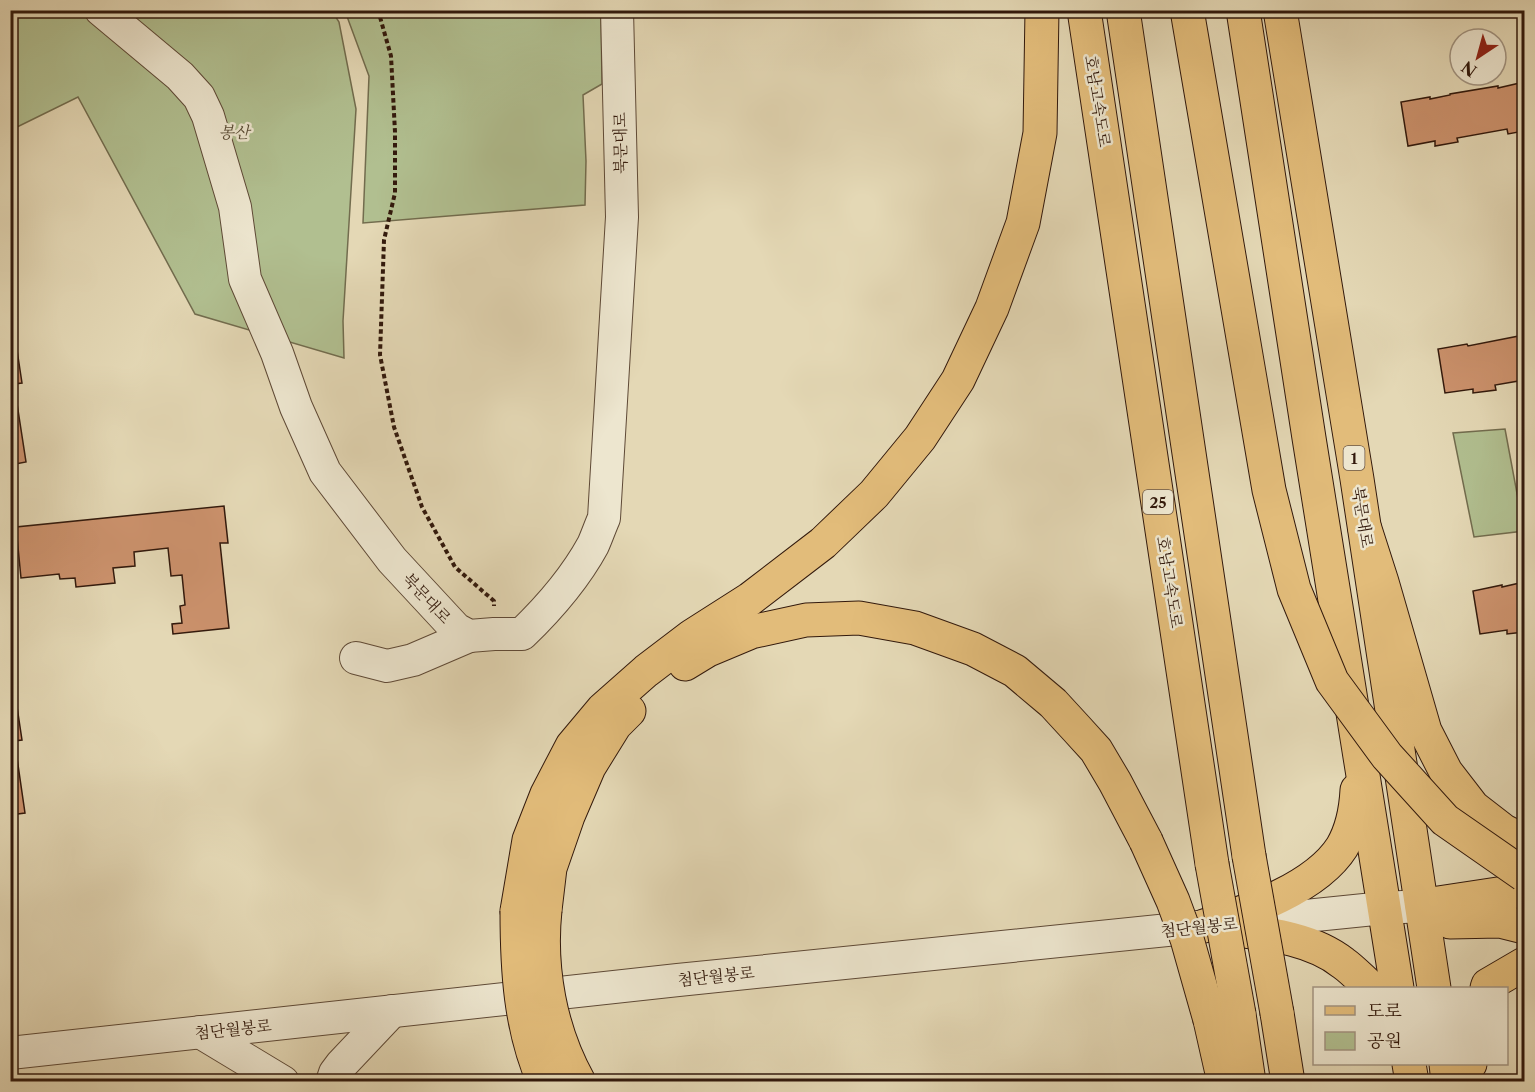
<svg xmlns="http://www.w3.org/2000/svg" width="1535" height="1092" font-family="'Libre Caslon Text','Noto Serif KR',serif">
  <rect width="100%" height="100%" fill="#e4d8b5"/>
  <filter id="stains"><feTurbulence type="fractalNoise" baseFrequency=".00333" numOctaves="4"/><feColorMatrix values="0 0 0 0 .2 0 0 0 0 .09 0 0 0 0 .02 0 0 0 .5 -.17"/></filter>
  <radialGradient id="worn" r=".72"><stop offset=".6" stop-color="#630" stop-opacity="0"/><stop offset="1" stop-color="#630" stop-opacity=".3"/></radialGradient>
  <g fill="#b1bf90" stroke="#726c4e" stroke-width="1.5">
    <polygon points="11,11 332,11 339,22 356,109 343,321 344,358 195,314 78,97 11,130"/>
    <polygon points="345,11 601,11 602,84 583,95 586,161 585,205 363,223 369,76"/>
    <polygon points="1505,429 1524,531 1474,537 1453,433"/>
  </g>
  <g fill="#cc926d" stroke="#32190c" stroke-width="1.5">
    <polygon points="1524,82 1524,131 1508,134 1507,129 1457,138 1458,142 1435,146 1435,141 1408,146 1401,102 1430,97 1430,99 1450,95 1450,94 1498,86 1498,88"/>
    <polygon points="1524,335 1524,380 1495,385 1496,390 1473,393 1473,389 1445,393 1438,349 1467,344 1468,346"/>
    <polygon points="17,350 22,383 14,384 26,462 10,465 10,351"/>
    <polygon points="224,506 228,543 220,543 229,628 173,634 172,624 182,623 180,606 185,605 182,575 171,576 168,548 134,552 135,566 113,568 115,583 76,587 75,578 60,579 59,574 21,578 16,527"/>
    <polygon points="1524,582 1524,632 1507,634 1507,630 1480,634 1473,591 1502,585 1502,587"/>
    <polygon points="16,700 22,740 14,741 16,750 10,751 10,701"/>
    <polygon points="10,755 11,759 17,758 25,813 10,815"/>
  </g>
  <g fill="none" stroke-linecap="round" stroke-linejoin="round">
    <defs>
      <g id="minor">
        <path d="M 101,10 L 180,76 L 199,97 L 208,116 L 235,207 L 245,279 L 277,353 L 296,407 L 325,472 L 392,560 L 456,629 L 469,636 L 494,634 L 522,634 C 549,608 575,578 593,545 C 597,536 600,527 604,518 L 622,217 L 617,10"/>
        <polyline points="356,658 387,666 413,660 469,636"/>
        <polyline points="200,1032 283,1082"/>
        <polyline points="10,1053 678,980 1384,908 1422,906"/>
        <polyline points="332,1082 335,1073 341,1065 392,1011"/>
      </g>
      <g id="major">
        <polyline points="1243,10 1309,438 1397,988"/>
        <polyline points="1280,10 1357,479 1434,988"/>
        <path d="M 1204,926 C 1248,911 1316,888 1342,847 C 1352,830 1356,809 1357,790"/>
        <path d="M 1236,930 C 1272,934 1314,940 1343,963 C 1353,970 1362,980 1371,988"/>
        <polyline points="1409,1064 1412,1082"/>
        <polyline points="1446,1064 1448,1082"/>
      </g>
      <g id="highway">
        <polyline points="1084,10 1212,864"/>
        <polyline points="1123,10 1249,856"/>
        <polyline points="1365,529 1382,582 1425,731 1446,772 1473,807 1504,831 1524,841"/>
        <polyline points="685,664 708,650 751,632 806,620 859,618 915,628 973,649 1015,671 1053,703 1076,728 1096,750 1115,782 1146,841"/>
        <polyline points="1425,905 1524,890"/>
        <polyline points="1422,906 1450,922 1500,921 1524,927"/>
        <polyline points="545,910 550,868 568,816 589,767 615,725 629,711"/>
        <polyline points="517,911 529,840 547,794 572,746 603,709 646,671 692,636 750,599 823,543 874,494 920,438 958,380 992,308 1023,223 1040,133 1042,10"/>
        <polyline points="1487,988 1488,985 1524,964"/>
        <polyline points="1277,1013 1288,1082"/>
        <polyline points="1239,1014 1249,1082"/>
        <polyline points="1210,1020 1224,1082"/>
        <polyline points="1456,1082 1470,1064"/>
      </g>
    </defs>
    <use href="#minor" stroke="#5e4936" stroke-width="34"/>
    <use href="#major" stroke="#32190c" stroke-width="35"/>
    <use href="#highway" stroke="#32190c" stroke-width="35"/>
    <polyline stroke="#32190c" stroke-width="4" stroke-dasharray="4.5 3" stroke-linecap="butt" points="378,10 391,56 395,132 395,193 384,240 380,355 394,427 422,507 455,567 494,601 494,606"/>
    <use href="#minor" stroke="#ede6cf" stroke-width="32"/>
    <use href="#major" stroke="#e2bc7a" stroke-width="33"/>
    <use href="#highway" stroke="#e2bc7a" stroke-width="33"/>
    <defs>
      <g id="highway-bridge">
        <polyline points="1187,10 1269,490 1294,589 1332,681 1387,756 1445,820 1524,875"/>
        <polyline points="1146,841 1173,901 1187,939 1210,1020"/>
        <polyline points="1249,856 1277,1013"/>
        <polyline points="1212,864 1239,1014"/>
        <path d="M 545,910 C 539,968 550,1030 579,1082"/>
        <path d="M 517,911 C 517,969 520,1028 544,1082"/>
      </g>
    </defs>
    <use href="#highway-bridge" stroke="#32190c" stroke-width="35" stroke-linecap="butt"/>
    <use href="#highway-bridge" stroke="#e2bc7a" stroke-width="33"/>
  </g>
  <g text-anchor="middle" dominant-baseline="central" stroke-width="5" stroke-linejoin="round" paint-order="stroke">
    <g fill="#ede6cf" stroke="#6a5646" stroke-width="1.5">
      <rect x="1343.5" y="446" width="21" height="24" rx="4.5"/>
      <rect x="1143" y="490" width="30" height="24" rx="4.5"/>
    </g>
    <g font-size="15" font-weight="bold" fill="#32190c">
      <text x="1354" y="458">1</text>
      <text x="1158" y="502">25</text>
    </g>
    <g font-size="16" fill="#32190c" stroke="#ede6cf">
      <text transform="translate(1098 101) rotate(81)">호남고속도로</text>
      <text transform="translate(620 143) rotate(-91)">북문대로</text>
      <text transform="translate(1363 517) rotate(81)">북문대로</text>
      <text transform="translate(1170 582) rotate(81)">호남고속도로</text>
      <text transform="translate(427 598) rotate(47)">북문대로</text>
      <text transform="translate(1199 927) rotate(-6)">첨단월봉로</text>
      <text transform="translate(716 976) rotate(-6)">첨단월봉로</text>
      <text transform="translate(233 1029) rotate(-6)">첨단월봉로</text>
    </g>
    <g font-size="16" font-style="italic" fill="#584b34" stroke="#ede6cf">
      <text x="234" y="132">봉산</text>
    </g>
  </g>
  <rect width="1535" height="1092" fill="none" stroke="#e4d8b5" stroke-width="36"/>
  <rect x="12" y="12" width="1511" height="1068" fill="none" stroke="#32190c" stroke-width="3"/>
  <rect x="18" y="18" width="1499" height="1056" fill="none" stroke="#32190c" stroke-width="1.5"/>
  <rect x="1313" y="987" width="195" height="78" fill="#ede6cf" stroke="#a29481" stroke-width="1.5"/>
  <rect x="1325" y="1006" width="30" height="9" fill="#e2bc7a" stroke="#a29481" stroke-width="1.5"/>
  <text x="1367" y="1017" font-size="18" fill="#32190c">도로</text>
  <rect x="1325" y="1032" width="30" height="18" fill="#b1bf90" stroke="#a29481" stroke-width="1.5"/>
  <text x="1367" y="1047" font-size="18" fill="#32190c">공원</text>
  <g transform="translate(1478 57) rotate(216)"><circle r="28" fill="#ede6cf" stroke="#a29481" stroke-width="1.5"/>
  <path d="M0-4.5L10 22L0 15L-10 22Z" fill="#8f2418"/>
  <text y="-9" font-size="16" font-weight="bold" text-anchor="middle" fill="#32190c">N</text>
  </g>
  <rect width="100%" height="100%" filter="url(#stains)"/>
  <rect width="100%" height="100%" fill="url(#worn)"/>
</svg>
